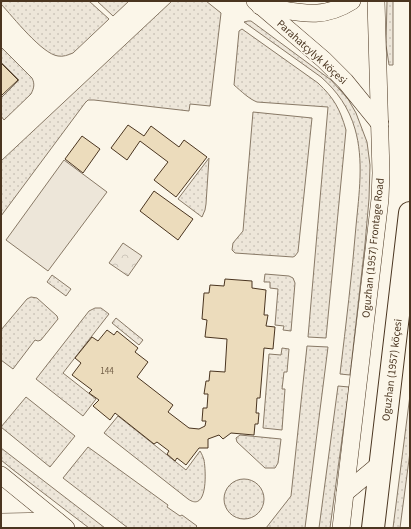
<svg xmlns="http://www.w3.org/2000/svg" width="411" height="529" font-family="'Source Sans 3',sans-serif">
  <defs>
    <pattern id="grass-dots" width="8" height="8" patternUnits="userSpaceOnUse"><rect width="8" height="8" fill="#ede6d9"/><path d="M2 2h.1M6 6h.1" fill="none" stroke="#cdc6ba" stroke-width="1.8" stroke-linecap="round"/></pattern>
    <pattern id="park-crowns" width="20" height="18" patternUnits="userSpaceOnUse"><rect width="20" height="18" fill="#ede6d9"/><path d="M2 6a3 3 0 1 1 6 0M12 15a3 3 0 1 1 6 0" fill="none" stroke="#cdc6ba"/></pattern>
  </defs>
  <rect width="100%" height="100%" fill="#fbf6e9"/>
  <g fill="url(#grass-dots)" stroke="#887966">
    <path d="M 1,1 L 89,1 L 109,19 L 73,53 C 68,55 63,57 58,56 C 42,54 13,17 1,4 Z"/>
    <polygon points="97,1 129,1 113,16"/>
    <polygon points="172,1 206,1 221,13 210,106 190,104 189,111 94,100 88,100 85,103 1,216 1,161"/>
    <polygon points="387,1 393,1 393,65 389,65 386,45"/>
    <path d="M 248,21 L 251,21 L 331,80 L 348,99 L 356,113 L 367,142 L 370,165 L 369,199 L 365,244 L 350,375 L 340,374 C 346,324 352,275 356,226 C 359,194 364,160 355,129 C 349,108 337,91 321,77 L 244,22 Z"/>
    <path d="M 242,29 L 318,83 C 334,98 340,109 346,130 L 326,338 L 308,337 L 328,107 L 257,102 C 249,99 241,91 234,85 L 239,31 Z"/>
    <path d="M 1,47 L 32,78 C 35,84 34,88 31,94 L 4,120 L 1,116 L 1,98 L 19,80 L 1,62 Z"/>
    <polygon points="253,112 312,118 298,252 295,256 293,257 235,253 232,250 233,243 243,231"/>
    <polygon points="209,158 206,204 205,210 202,217 178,199"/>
    <polygon points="265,274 289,276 293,278 295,283 291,331 283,330 284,326 275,325 278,289 270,288 270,282 264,282"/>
    <polygon points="52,275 71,289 66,296 47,282"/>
    <polygon points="31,297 37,298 57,316 58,319 41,340 38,341 35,340 13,369 1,360 1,330 27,299"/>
    <polygon points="95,308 101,308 109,314 63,373 96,399 83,416 36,379 89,311"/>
    <polygon points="116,318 143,340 139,345 112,323"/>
    <polygon points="307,346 328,347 305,528 266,528 291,496"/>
    <polygon points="282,348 289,349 287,372 284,372 282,389 285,389 282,430 263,428 269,354 281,355"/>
    <polygon points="338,386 349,387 330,528 319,528"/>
    <polygon points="410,395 410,452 400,528 393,528"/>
    <polygon points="26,397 75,436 50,467 1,427"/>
    <path d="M 118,416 L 186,470 L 200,451 C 202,454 203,457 204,460 C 206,471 208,513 188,499 L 104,433 Z"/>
    <polygon points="240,435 281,439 278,463 275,468 265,468 237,442 236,438"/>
    <polygon points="88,447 168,505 167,507 180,516 182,515 197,526 195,528 128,528 63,478"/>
    <polygon points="1,448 105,528 89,528 12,469 1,460"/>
    <circle cx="244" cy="499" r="20"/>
  </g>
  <polygon fill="url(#park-crowns)" stroke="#887966" points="123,243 142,256 128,276 109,263"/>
  <polygon fill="#ede6d9" stroke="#887966" points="64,160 107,192 48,271 6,240"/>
  <g fill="#ecdcbc" stroke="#4a3520">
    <polygon points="1,63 18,80 1,96"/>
    <polygon points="128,125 144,136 151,126 179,147 184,140 207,157 176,197 154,180 168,162 140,141 127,160 111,148"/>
    <polygon points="82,136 100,149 83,173 65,159"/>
    <polygon points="154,191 193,219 178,240 140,211"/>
    <polygon points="225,279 252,281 252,288 266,290 264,315 268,315 266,326 275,327 273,349 264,348 260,398 257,398 256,413 259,413 258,424 255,424 254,435 231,433 223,439 219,435 208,439 208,448 199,448 186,465 177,458 175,461 167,454 169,451 157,442 154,444 115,413 110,420 93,406 99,400 89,393 92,390 72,375 81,363 75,358 92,337 98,341 107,330 114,335 117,331 138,348 135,352 148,362 137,377 173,405 168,412 189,428 199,429 205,426 206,421 202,421 203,408 207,408 208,394 204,394 206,381 209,381 210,371 225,372 227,339 205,337 207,320 202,319 204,293 209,293 210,285 224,286"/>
  </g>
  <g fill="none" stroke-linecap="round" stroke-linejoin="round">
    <defs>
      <g id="street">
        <polyline points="255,1 324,60 345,81 380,124"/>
        <path d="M 260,6 C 296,11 319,22 352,1"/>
        <polyline points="1,475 66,528"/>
        <polyline points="345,493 380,199 381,173 376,1"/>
        <polyline points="1,522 57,521"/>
        <polyline points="341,528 345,493 381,463"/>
      </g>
      <polyline id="secondary" points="373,528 410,213"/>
    </defs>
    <use href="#street" stroke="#4a3520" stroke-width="18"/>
    <use href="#secondary" stroke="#4a3520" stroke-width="24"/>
    <use href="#street" stroke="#fbf6e9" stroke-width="17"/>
    <use href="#secondary" stroke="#fbf6e9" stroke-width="22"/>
  </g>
  <g text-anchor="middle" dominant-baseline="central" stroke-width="3" stroke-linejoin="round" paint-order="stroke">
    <g font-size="9" fill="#725f47">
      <text x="107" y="371">144</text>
    </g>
    <g font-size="11" fill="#4a3520" stroke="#fbf6e9">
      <text transform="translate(312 52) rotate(42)">Parahatçylyk köçesi</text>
      <text transform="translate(373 248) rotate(-84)">Oguzhan (1957) Frontage Road</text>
      <text transform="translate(392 370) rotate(-83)">Oguzhan (1957) köçesi</text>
    </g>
  </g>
  <rect width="411" height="529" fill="none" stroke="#4a3520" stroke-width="4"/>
</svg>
